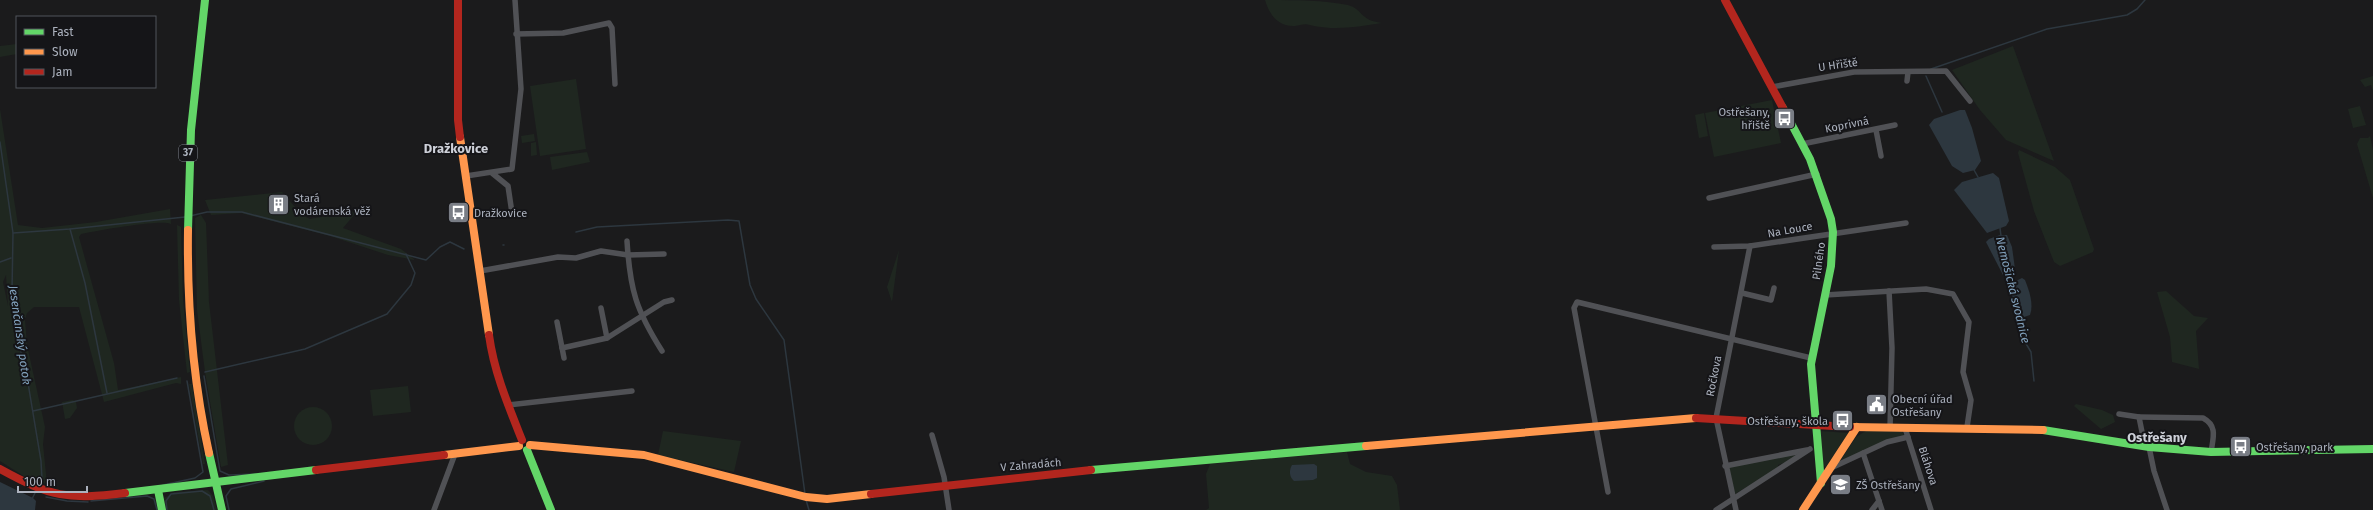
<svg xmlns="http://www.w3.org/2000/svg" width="2373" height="510" font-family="'Fira Sans',sans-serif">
  <rect width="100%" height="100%" fill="#1b1b1c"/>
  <g fill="#1f2720" fill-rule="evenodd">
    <path d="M 1265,0 C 1293,0 1322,0 1348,5 C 1364,10 1359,20 1382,23 C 1357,27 1335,31 1310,25 C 1305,23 1300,25 1295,26 C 1278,27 1269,14 1265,0 Z"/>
    <polygon points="17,44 17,54 0,57 0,46"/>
    <polygon points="2013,46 2054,161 2006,140 1980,110 1952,70"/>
    <polygon points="2373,76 2373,91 2371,85 2365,87 2360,80"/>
    <polygon points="576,79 586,149 540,156 530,86"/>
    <polygon points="1772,100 1781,143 1714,157 1705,113"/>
    <polygon points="2360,106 2366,125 2353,128 2348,109"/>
    <path d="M 0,109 L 18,225 L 42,228 L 96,222 L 170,209 L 171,224 C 161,219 96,231 81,234 L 79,237 L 114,363 L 118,390 L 181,377 L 181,384 L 176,383 L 104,402 L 79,307 L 34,307 L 27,313 L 25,319 L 27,345 L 45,427 L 43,444 L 47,484 L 30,480 L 0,461 ZM 6,275 L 8,306 L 3,282 Z"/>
    <polygon points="1704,113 1708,136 1699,138 1695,115"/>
    <polygon points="534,134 535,141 522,143 521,136"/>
    <polygon points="2370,136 2373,150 2373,198 2357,144 2360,138 2368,138"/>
    <polygon points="536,142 537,155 531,156 531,143"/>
    <polygon points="2019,150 2055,167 2070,180 2094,249 2093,252 2060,266 2054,262 2034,211 2018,153"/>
    <polygon points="587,152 590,162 552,170 550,157"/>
    <polygon points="282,192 302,215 310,219 355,211 354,215 343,228 401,249 415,260 388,255 330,236 241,213 211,215 205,200"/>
    <polygon points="201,215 206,223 209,302 228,465 221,467 205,372 197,310 195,218"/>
    <polygon points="177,225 181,227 183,299 190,372 187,373 179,300"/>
    <polygon points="899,250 892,302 887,287"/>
    <polygon points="2166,291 2194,316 2208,318 2196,331 2199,369 2172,362 2170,337 2157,292"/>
    <polygon points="189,384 192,384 205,464 203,464"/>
    <polygon points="408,386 411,412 373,416 370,390"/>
    <polygon points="73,400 76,402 77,408 70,418 65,419 62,402"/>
    <polygon points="2076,404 2102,410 2113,415 2115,422 2101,429 2074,406"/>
    <circle cx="313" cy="426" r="19"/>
    <polygon points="663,431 741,441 734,472 658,455"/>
    <polygon points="1820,431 1848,433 1826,467 1822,465"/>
    <polygon points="1866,431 1902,431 1905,437 1840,461 1856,437"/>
    <polygon points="1347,452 1350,464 1366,472 1392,476 1397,485 1400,510 1206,510 1209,508 1206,474 1210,464"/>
    <polygon points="1799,453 1789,461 1778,465 1778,468 1735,494 1729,467"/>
    <polygon points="208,490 213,496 217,510 166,510 164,498 174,492"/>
  </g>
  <g fill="#2d373f">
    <polygon points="1960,110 1965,110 1972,128 1981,161 1975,170 1963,173 1952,166 1929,125 1934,119"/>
    <polygon points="1993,173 1999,178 2009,221 2006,226 1987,233 1954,190 1962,182"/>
    <polygon points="2000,235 2007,235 2012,247 2015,269 2004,277 1986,242 1989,239"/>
    <path d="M 2022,278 L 2025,280 C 2029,290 2034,304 2030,315 L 2021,318 L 2018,315 L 2008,285 Z"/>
    <path d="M 1314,464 L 1317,466 L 1317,478 L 1313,480 L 1294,481 C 1289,477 1289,470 1292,465 Z"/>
    <polygon points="0,482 33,498 36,501 35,510 0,510"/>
  </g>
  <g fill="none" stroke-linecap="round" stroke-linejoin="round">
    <g stroke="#2d373f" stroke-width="1.5">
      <polyline points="1931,69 2047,29 2127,15 2137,9 2145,0"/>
      <polyline points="1926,76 1942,112"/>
      <polyline points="0,142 13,233 12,291 19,344 27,377 41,461 42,480 39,486"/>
      <polyline points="1974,170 1978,177"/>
      <polyline points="190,216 207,212 242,212 426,260 440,247 450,242 464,249"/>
      <polyline points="2000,228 2001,236"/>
      <polyline points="70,229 85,283 107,393"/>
      <polyline points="576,232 597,227 728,220 739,221 750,285 756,299 784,340 805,494"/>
      <polyline points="13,233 70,229 185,217"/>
      <polyline points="503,245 504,245"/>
      <polyline points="0,262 11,258"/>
      <polyline points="2010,272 2014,282"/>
      <polyline points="2021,317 2025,342 2031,352 2034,381"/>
      <polyline points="205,372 305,349 387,314 411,285 415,273 406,254"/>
      <polyline points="204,376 220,471 229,475 256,474"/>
      <polyline points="33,411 177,378"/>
      <polyline points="163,485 195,478 203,472 187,381"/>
      <polyline points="46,497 67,501 88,502"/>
      <polyline points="32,499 36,491"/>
      <polyline points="806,500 809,510"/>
      <polyline points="91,501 147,496 154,499 157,510"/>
      <polyline points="167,510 166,501 171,494 202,491 210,496 214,510"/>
      <polyline points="229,510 226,496 231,489 264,481"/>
    </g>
    <g stroke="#505155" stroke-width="5.5">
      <polyline points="516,34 563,33 609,23 612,28 615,84"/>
      <polyline points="1907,81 1908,72"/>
      <polyline points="1772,87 1854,72 1946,71 1970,101"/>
      <polyline points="1876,130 1881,156"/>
      <polyline points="1802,144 1895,125"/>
      <polyline points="492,173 508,186 512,213"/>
      <polyline points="466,176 512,169 521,89 515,0"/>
      <polyline points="1709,198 1817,174"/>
      <path d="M 627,241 C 630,290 636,310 662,351"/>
      <polyline points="1714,247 1750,246 1906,223"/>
      <polyline points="480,271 558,257 576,258 601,251 628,255 664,254"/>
      <polyline points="1889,291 1892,348 1890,428"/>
      <polyline points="1742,293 1771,300 1774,288"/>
      <polyline points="1825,295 1926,289 1953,294 1969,322 1963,372 1971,400 1967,427"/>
      <polyline points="601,308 607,338"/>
      <polyline points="557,322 564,358"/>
      <polyline points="562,348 607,338 664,302 672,300"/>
      <polyline points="508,405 632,391"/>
      <polyline points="2119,414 2139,417 2145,447"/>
      <path d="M 2139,417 L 2203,418 C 2218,426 2213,438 2211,452"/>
      <polyline points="1905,428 1931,510"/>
      <polyline points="932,435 944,477 949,510"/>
      <polyline points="2149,447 2154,471 2167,510"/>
      <polyline points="1863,453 1882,510"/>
      <polyline points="1725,466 1807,450"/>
      <polyline points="1831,468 1887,442 1908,437"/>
      <polyline points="1608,492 1574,308 1577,302 1811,358"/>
      <polyline points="434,510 455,454"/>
      <polyline points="1716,510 1810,449"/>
      <polyline points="1736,510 1716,418 1750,246"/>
      <polyline points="1872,510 1879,501"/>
    </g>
    <g stroke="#63d668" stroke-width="8">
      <polyline points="1783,108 1810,159 1831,219 1833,232 1831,266 1811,364 1821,483"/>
      <polyline points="188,230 191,130 205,0"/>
      <polyline points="2043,430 2149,447 2211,452 2373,449"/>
      <polyline points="527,450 551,510"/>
      <polyline points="209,453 222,510"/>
      <polyline points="1091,470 1366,446"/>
      <polyline points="158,490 162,510"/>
      <polyline points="125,493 316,470"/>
    </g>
    <g stroke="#ff974d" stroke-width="8">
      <polyline points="460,137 489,335"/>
      <path d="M 188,230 C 187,304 193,381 209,453"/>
      <polyline points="1850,427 2043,430"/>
      <polyline points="530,445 644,455 806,497 827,499 871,494"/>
      <polyline points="1366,446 1696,418"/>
      <polyline points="444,455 519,446"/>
      <polyline points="1803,510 1857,427"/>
    </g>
    <g stroke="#b3261e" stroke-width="8">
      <polyline points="458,0 458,120 460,137"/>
      <polyline points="1725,0 1783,108"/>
      <path d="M 489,335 C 494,372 508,405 522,440"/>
      <polyline points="1696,418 1850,427"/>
      <path d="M 0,469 C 51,497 67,500 125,493"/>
      <polyline points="316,470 444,455"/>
      <polyline points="871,494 1091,470"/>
    </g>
  </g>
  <defs>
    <symbol id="bus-square" viewBox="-11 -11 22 22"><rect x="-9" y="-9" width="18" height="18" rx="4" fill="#797d85" stroke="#151518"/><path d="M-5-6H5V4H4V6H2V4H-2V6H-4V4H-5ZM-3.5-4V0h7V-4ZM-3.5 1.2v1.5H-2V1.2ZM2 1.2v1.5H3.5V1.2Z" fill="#fff"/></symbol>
    <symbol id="building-square" viewBox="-11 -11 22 22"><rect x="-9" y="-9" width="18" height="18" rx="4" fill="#797d85" stroke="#151518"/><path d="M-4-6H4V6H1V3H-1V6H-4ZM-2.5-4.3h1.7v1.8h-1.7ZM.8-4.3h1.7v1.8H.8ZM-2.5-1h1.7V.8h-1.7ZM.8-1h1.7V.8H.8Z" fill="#fff"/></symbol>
    <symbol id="civic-square" viewBox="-11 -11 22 22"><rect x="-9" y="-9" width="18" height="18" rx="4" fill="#797d85" stroke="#151518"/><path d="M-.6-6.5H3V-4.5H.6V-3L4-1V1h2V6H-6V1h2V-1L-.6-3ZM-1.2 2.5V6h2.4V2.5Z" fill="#fff"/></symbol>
    <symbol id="school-square" viewBox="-11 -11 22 22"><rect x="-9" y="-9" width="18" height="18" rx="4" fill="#797d85" stroke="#151518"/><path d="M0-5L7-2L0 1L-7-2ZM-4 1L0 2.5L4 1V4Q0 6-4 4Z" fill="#fff"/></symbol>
  </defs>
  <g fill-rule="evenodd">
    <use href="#bus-square" x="1772" y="106" width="25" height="25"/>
    <use href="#building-square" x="266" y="192" width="25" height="25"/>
    <use href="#bus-square" x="446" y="200" width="25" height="25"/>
    <use href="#civic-square" x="1864" y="392" width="25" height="25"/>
    <use href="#bus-square" x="1830" y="408" width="25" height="25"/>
    <use href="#bus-square" x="2228" y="434" width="25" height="25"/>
    <use href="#school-square" x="1828" y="472" width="25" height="25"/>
  </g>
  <g text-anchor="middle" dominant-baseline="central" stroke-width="4" stroke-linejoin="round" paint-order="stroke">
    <rect fill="#151518" stroke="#7f838c" stroke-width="1" x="179" y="145" width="18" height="16" rx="3"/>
    <g font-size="10" font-weight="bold" fill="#acb2be">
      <text x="188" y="153">37</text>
    </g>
    <g font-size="11" fill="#acb2be" stroke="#151518">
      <text transform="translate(1838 65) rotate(-8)">U Hřiště</text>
      <text transform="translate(1847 125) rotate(-11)">Koprivná</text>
      <text transform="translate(1790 230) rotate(-10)">Na Louce</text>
      <text transform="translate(1819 261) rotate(-82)">Pilného</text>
      <text transform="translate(1714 376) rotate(-79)">Ročkova</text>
      <text transform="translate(1031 465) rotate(-5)">V Zahradách</text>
      <text transform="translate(1928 466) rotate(72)">Bláhova</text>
    </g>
    <g font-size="11" fill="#acb2be" stroke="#151518" text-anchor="start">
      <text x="1770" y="112" text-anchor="end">Ostřešany,<tspan x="1770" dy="13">hřiště</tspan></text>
      <text x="294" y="198">Stará<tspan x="294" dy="13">vodárenská věž</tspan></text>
      <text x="474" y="213">Dražkovice</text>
      <text x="1892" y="399">Obecní úřad<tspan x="1892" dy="13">Ostřešany</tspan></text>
      <text x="1828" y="421" text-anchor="end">Ostřešany, škola</text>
      <text x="2256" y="447">Ostřešany, park</text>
      <text x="1856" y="485">ZŠ Ostřešany</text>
    </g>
    <g font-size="12" font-style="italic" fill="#81a0bb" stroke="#151518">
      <text transform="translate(2013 290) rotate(76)">Nemošická svodnice</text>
      <text transform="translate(20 335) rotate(82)">Jesenčanský potok</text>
    </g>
    <g font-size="13" font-weight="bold" fill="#ced1d9" stroke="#151518">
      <text x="456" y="148">Dražkovice</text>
      <text x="2157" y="437">Ostřešany</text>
    </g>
  </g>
  <rect x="16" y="16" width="140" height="72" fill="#151518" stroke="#51545a"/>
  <rect x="24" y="29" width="20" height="6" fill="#63d668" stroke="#51545a"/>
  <text x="52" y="36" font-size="12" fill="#acb2be">Fast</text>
  <rect x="24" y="49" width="20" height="6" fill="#ff974d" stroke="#51545a"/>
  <text x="52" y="56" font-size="12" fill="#acb2be">Slow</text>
  <rect x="24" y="69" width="20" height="6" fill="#b3261e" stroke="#51545a"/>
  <text x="52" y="76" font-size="12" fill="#acb2be">Jam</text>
  <path d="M18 486v6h69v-6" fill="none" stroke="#acb2be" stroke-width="2"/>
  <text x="24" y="486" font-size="12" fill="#acb2be" stroke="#151518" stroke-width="3" paint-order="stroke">100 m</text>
</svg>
